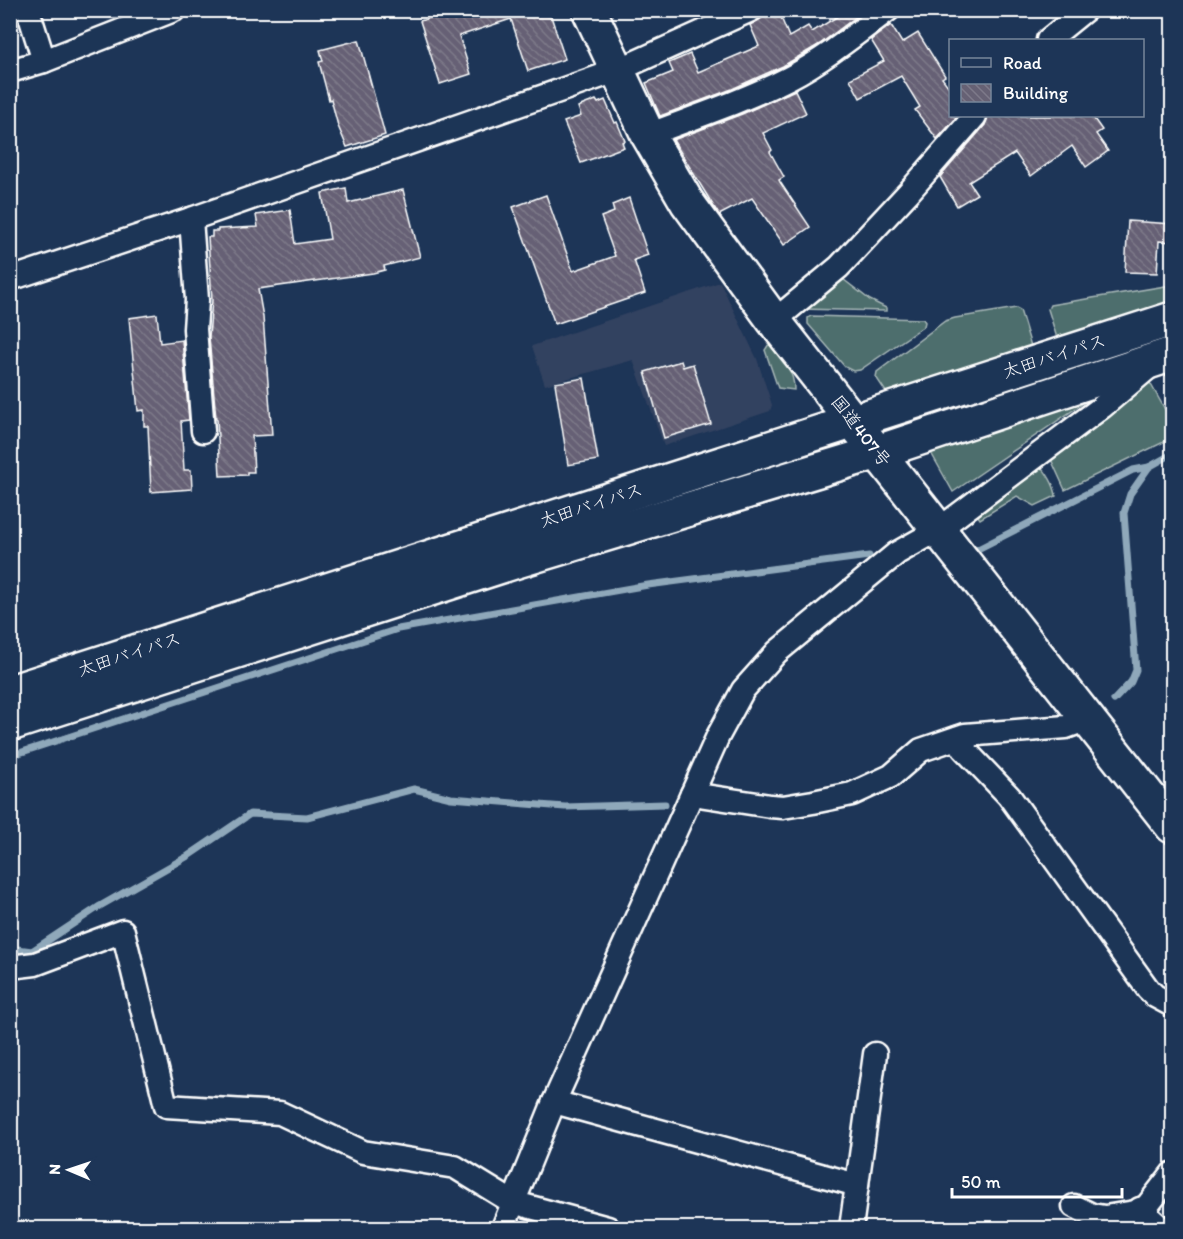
<svg xmlns="http://www.w3.org/2000/svg" width="1183" height="1239" font-family="Itim,'Klee One',sans-serif">
  <defs>
    <pattern id="building-back-hatch" width="6" height="6" patternUnits="userSpaceOnUse" patternTransform="scale(1.5)"><rect width="6" height="6" fill="#666174"/><path d="M-1 5l2 2M0 0l6 6M5-1l2 2" fill="none" stroke="#7d7989"/></pattern>
  </defs>
  <rect width="100%" height="100%" fill="#1d3557"/>
  <filter id="ink" filterUnits="userSpaceOnUse"><feTurbulence type="fractalNoise" baseFrequency=".0167" numOctaves="2"/><feDisplacementMap in="SourceGraphic" scale="12" xChannelSelector="R" yChannelSelector="G"/><feConvolveMatrix kernelMatrix="1 2 1 2 8 2 1 2 1" color-interpolation-filters="sRGB"/></filter>
  <g filter="url(#ink)">
    <polygon fill="#334260" points="720,282 757,359 772,405 770,411 664,446 633,360 545,385 532,346"/>
    <g fill="#4e6e6d" stroke="#a6b6b6" stroke-width="1.5">
      <polygon points="839,276 870,300 886,308 886,311 801,309"/>
      <polygon points="1172,285 1172,303 1062,339 1057,338 1048,309 1050,305"/>
      <polygon points="1016,308 1020,310 1031,346 1030,351 891,394 886,392 876,377 877,372 945,321 955,318"/>
      <polygon points="811,316 923,319 925,322 924,326 860,370 853,371 845,367 808,324 808,318"/>
      <path d="M 769,344 C 782,350 795,376 794,390 L 778,388 L 765,350 Z"/>
      <polygon points="1149,381 1172,422 1172,438 1065,490 1050,457"/>
      <polygon points="1107,388 1092,404 1088,400 953,492 930,451"/>
      <path d="M 1039,465 C 1047,472 1055,486 1056,496 L 1035,506 L 1017,496 L 980,519 L 975,512 Z"/>
    </g>
    <g fill="none" stroke-linecap="round" stroke-linejoin="round">
      <g stroke="#8fa8ba" stroke-width="7">
        <polyline points="976,550 1133,470 1149,467 1172,454"/>
        <polyline points="1114,700 1131,682 1136,670 1124,513 1130,494 1149,467"/>
        <polyline points="10,756 398,629 648,585 869,556"/>
        <polyline points="10,948 32,951 100,906 188,856 250,814 307,817 414,789 451,798 565,807 665,804"/>
      </g>
    </g>
    <g fill="url(#building-back-hatch)" stroke="#fff" stroke-width="1.5">
      <polygon points="467,10 549,10 565,59 528,71 511,19 459,36 471,74 440,84 420,21 451,11 452,16"/>
      <polygon points="764,10 778,10 789,37 808,26 812,32 848,10 865,10 820,44 783,66 732,89 660,116 646,83 673,72 669,63 690,54 698,72 759,46 750,25 762,18"/>
      <polygon points="891,25 902,43 918,33 945,76 942,78 951,90 951,116 958,116 937,139 915,110 920,107 901,76 860,98 850,79 884,61 871,40"/>
      <polygon points="359,40 385,135 347,147 338,126 331,99 329,100 319,62 323,61 320,50"/>
      <polygon points="795,90 806,113 763,133 772,150 770,152 784,177 779,180 780,182 810,227 784,245 752,198 719,215 673,140 742,114"/>
      <polygon points="596,100 598,103 605,100 615,123 617,122 625,141 622,142 624,147 581,163 564,122 581,116 578,107"/>
      <polygon points="988,116 1092,116 1102,130 1096,134 1108,151 1086,167 1072,146 1031,176 1015,153 969,182 977,194 957,206 940,177 985,125"/>
      <polygon points="346,188 348,203 403,190 420,257 384,266 385,270 373,273 258,289 263,317 272,435 252,436 254,472 247,472 247,475 220,476 217,419 216,419 209,337 212,300 208,237 212,237 212,231 218,231 218,229 258,227 256,215 290,210 295,244 330,239 322,193"/>
      <polygon points="546,195 573,271 615,256 601,217 614,212 612,205 629,198 648,255 634,260 645,293 555,324 513,207"/>
      <polygon points="1128,221 1173,224 1173,242 1159,241 1157,273 1125,272"/>
      <polygon points="157,314 160,343 182,340 189,420 181,421 184,470 191,470 192,489 151,492 148,426 144,426 144,410 138,411 129,318"/>
      <polygon points="681,361 683,367 693,364 711,424 664,438 645,372"/>
      <polygon points="584,378 598,460 568,465 555,383"/>
    </g>
    <g fill="none" stroke-linecap="round" stroke-linejoin="round">
      <defs>
        <g id="minor">
          <polyline points="28,10 44,61"/>
          <polyline points="1048,40 1085,10"/>
          <polyline points="10,71 44,61 174,10"/>
          <path d="M 648,135 C 695,117 744,101 789,78 C 824,60 856,34 888,10"/>
          <polyline points="191,219 197,300 195,329 203,431"/>
          <polyline points="10,279 191,219 616,71 751,10"/>
          <polyline points="774,321 839,267 908,193 975,116"/>
          <polyline points="957,738 964,749 1009,796 1148,989 1155,996 1172,1005"/>
          <polyline points="692,794 770,806 783,807 813,802 852,794 891,776 921,750 965,735 1066,727 1088,719"/>
          <polyline points="10,967 35,964 123,931 166,1106 280,1113 363,1152 455,1167 512,1202 608,1228"/>
          <polyline points="554,1102 857,1185"/>
          <polyline points="1074,1206 1092,1215 1105,1217 1135,1212 1147,1206 1172,1174"/>
          <polyline points="1140,1209 1161,1228"/>
          <polyline points="503,1228 554,1102 718,736 743,690 777,652 897,553 938,530 1102,407 1148,368"/>
          <polyline points="851,1228 875,1054"/>
        </g>
        <g id="highway">
          <polyline points="589,10 648,135 687,202 774,321 1172,826"/>
          <polyline points="10,692 1172,319"/>
          <polyline points="10,724 517,561 878,452 1172,354"/>
        </g>
      </defs>
      <use href="#minor" stroke="#fff" stroke-width="27"/>
      <use href="#highway" stroke="#fff" stroke-width="38"/>
      <use href="#minor" stroke="#1d3557" stroke-width="22"/>
      <use href="#highway" stroke="#1d3557" stroke-width="33"/>
    </g>
  </g>
  <g text-anchor="middle" dominant-baseline="central" stroke-width="4.5" stroke-linejoin="round" paint-order="stroke">
    <g font-size="18" fill="#fff" stroke="#1d3557">
      <text transform="translate(1054 356) rotate(-18)">太田バイパス</text>
      <text transform="translate(861 431) rotate(52)">国道407号</text>
      <text transform="translate(591 505) rotate(-18)">太田バイパス</text>
      <text transform="translate(129 654) rotate(-18)">太田バイパス</text>
    </g>
  </g>
  <rect width="1183" height="1239" fill="none" stroke="#1d3557" stroke-width="36"/>
  <rect x="18" y="18" width="1147" height="1203" fill="none" stroke="#fff" stroke-width="2" filter="url(#ink)"/>
  <rect x="949" y="39" width="195" height="78" fill="#1d3557" stroke="#77869a" stroke-width="1.5"/>
  <rect x="961" y="58" width="30" height="9" fill="#1d3557" stroke="#77869a" stroke-width="1.5"/>
  <text x="1003" y="69" font-size="18" fill="#ffffff">Road</text>
  <rect x="961" y="84" width="30" height="18" fill="url(#building-back-hatch)" stroke="#77869a" stroke-width="1.5"/>
  <text x="1003" y="99" font-size="18" fill="#ffffff">Building</text>
  <g transform="translate(69 1170) rotate(272)" stroke="#1d3557" stroke-width="4.5" paint-order="stroke">
  <path d="M0-4.5L10 22L0 15L-10 22Z" fill="#ffffff"/>
  <text y="-9" font-size="16" font-weight="bold" text-anchor="middle" fill="#ffffff">N</text>
  </g>
  <path d="M952 1188v9h170v-9" fill="none" stroke="#ffffff" stroke-width="3"/>
  <text x="961" y="1188" font-size="18" fill="#ffffff" stroke="#1d3557" stroke-width="4.5" paint-order="stroke">50 m</text>
</svg>
